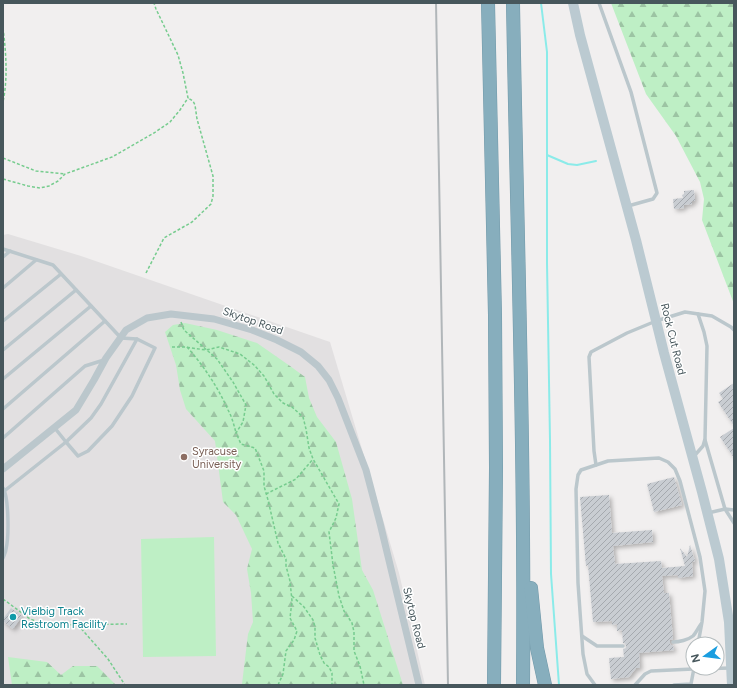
<svg xmlns="http://www.w3.org/2000/svg" width="737" height="688" font-family="Figtree,sans-serif">
  <defs>
    <pattern id="forest-firs" width="22" height="20" patternUnits="userSpaceOnUse"><rect width="22" height="20" fill="#beefc5"/><path d="M5 1l3.5 6h-7zM16 11l3.5 6h-7z" fill="#9cc4a3"/></pattern>
    <pattern id="building-hatch" width="6" height="6" patternUnits="userSpaceOnUse"><rect width="6" height="6" fill="#c9cdd2"/><path d="M-1 1l2-2M0 6l6-6M5 7l2-2" fill="none" stroke="#a5a9ae"/></pattern>
    <filter id="shadow"><feDropShadow dx="2.5" dy="2.5" stdDeviation="2" flood-color="#0004"/></filter>
  </defs>
  <rect width="100%" height="100%" fill="#f1efef"/>
  <polygon fill="#e2e0e1" points="8,234 81,256 330,342 399,573 425,685 3,685 3,235"/>
  <g fill="url(#forest-firs)">
    <polygon points="611,3 734,3 734,304 702,220 704,199 700,182 676,136 646,94"/>
    <polygon points="185,323 217,330 257,343 290,366 305,377 309,398 317,417 336,442 352,499 362,570 373,590 403,685 241,685 242,684 248,634 253,622 251,593 247,569 252,549 236,515 223,502 215,441 186,409 180,390 176,365 165,332 173,325"/>
    <polygon points="8,657 47,662 61,675 73,666 97,666 116,685 12,685"/>
  </g>
  <polygon fill="#beefc5" points="214,537 216,656 143,657 141,539"/>
  <g fill="none" stroke-linecap="round" stroke-linejoin="round">
    <g stroke="#8bebe9" stroke-width="2">
      <polyline points="541,3 547,52 547,263 550,440 551,574 559,685"/>
      <polyline points="547,155 568,164 577,165 596,161"/>
    </g>
  </g>
  <g fill="url(#building-hatch)" filter="url(#shadow)">
    <polygon points="694,190 695,201 692,201 692,204 684,205 684,208 674,209 673,199 683,198 682,195 684,194 684,191"/>
    <polygon points="734,383 734,426 718,402 723,399 719,393"/>
    <polygon points="734,428 734,458 720,437"/>
    <polygon points="674,477 682,505 654,512 647,484"/>
    <polygon points="609,495 612,533 652,530 653,542 613,546 615,564 661,561 662,568 685,566 680,548 687,557 690,545 695,561 692,562 693,576 678,578 678,575 662,576 664,593 669,593 673,639 670,640 670,643 671,645 673,645 674,650 639,653 640,668 636,668 629,677 611,679 609,658 624,657 623,649 626,648 626,646 625,643 623,643 622,630 617,631 617,624 612,625 612,621 593,622 588,565 586,566 580,497"/>
    <polygon points="11,608 22,616 13,629 3,621 3,619"/>
  </g>
  <g fill="none" stroke-linecap="round" stroke-linejoin="round">
    <defs>
      <g id="highway">
        <polyline points="488,3 495,315 496,468 494,685"/>
        <path d="M 513,3 C 517,230 525,458 523,685"/>
        <polyline points="531,588 537,648 545,685"/>
      </g>
    </defs>
    <use href="#highway" stroke="#7299a9" stroke-width="14"/>
    <g stroke="#76cc8e" stroke-width="1.5" stroke-dasharray="3 2" stroke-linecap="butt">
      <path d="M 3,28 C 6,52 8,78 3,102"/>
      <polyline points="3,158 36,171 65,174"/>
      <polyline points="3,179 28,186 40,188 49,186 58,181 65,174 112,157 154,133 170,122 180,110 188,98 183,73 178,55 156,9 154,3"/>
      <polyline points="146,273 164,238 192,222 211,204 213,196 213,176 197,119 195,105 193,101 188,98"/>
      <polyline points="181,322 184,330 217,359 233,382 246,405 243,422 236,433 241,444 255,448 264,471 264,486 268,500 278,543 286,559 286,566 290,581 292,601 290,618 297,631 294,640 286,651 283,674 278,685"/>
      <polyline points="172,347 185,347 206,350 219,347 240,354 254,365 264,376 274,394 283,403 292,407 303,417 306,429 309,448 313,459 339,504 336,518 329,532 333,565 339,596 344,611 352,623 354,632 354,651 360,666 364,685"/>
      <path d="M 187,347 C 203,365 218,387 228,410 C 232,417 234,425 236,433"/>
      <polyline points="266,494 296,479 313,459"/>
      <polyline points="292,596 304,607 313,620 315,627 315,638 320,655 324,663 329,667 332,673 332,685"/>
      <polyline points="3,599 30,619 41,623 53,625 127,624"/>
      <polyline points="78,625 108,659 125,685"/>
    </g>
    <g stroke="#bbc7cc" stroke-width="3.5">
      <polyline points="599,3 631,92 657,193 653,199 628,206"/>
      <polyline points="3,249 53,265 121,338 137,339 155,348 132,396 112,426 88,451 78,456 66,442 3,492"/>
      <polyline points="3,257 10,251"/>
      <polyline points="3,288 36,260"/>
      <polyline points="3,321 61,274"/>
      <polyline points="3,350 76,290"/>
      <polyline points="3,379 91,306"/>
      <polyline points="3,409 105,321"/>
      <polyline points="54,427 66,442 91,418 101,404 137,339"/>
      <polyline points="3,438 85,366 104,360"/>
      <polyline points="705,440 725,509 734,523"/>
      <polyline points="695,455 703,446 705,439 707,346 704,332 698,314"/>
      <polyline points="596,465 594,451 589,357 591,352 627,333 656,321 685,312 712,316 731,327 734,330"/>
      <path d="M 3,488 C 9,498 9,537 6,549 C 6,552 4,555 3,558"/>
      <polyline points="708,513 725,509 734,510"/>
      <polyline points="582,636 597,646 623,646"/>
      <path d="M 673,642 C 679,642 688,640 693,636 C 696,633 698,628 701,624"/>
      <polyline points="595,685 587,674 583,654 578,583 576,489 578,475 581,470 608,461 659,458 668,462 675,469 680,481 700,557 705,591 702,622 698,644"/>
      <polyline points="635,685 645,674 651,671 693,669 731,668"/>
      <polyline points="674,685 691,684 694,668"/>
    </g>
    <polyline stroke="#bbc7cc" stroke-width="7" points="3,469 76,410 94,380 106,358 126,330 147,318 171,314 214,319 252,330 277,340 301,352 318,366 329,380 338,398 366,470 380,523 419,685"/>
    <polyline stroke="#bbcad1" stroke-width="10" points="573,3 580,35 636,240 664,353 702,492 719,559 729,622 732,685"/>
    <use href="#highway" stroke="#87aebd" stroke-width="13"/>
    <polyline stroke="#b1b6b9" stroke-width="2" points="436,3 448,685"/>
  </g>
  <circle fill="#8d6e63" stroke="#fff" stroke-width="1.5" cx="184" cy="457" r="4"/>
  <circle fill="#0f9aa8" stroke="#fff" stroke-width="1.5" cx="13" cy="617" r="4"/>
  <g text-anchor="middle" dominant-baseline="central" stroke-width="3" stroke-linejoin="round" paint-order="stroke">
    <g font-size="11" fill="#47575c" stroke="#fff">
      <text transform="translate(253 321) rotate(19)">Skytop Road</text>
      <text transform="translate(673 339) rotate(76)">Rock Cut Road</text>
      <text transform="translate(414 618) rotate(76)">Skytop Road</text>
    </g>
    <g font-size="11" fill="#785e54" stroke="#fff" text-anchor="start">
      <text x="192" y="451">Syracuse<tspan x="192" dy="13">University</tspan></text>
    </g>
    <g font-size="11" fill="#0d838f" stroke="#fff" text-anchor="start">
      <text x="21" y="611">Vielbig Track<tspan x="21" dy="13">Restroom Facility</tspan></text>
    </g>
  </g>
  <rect width="737" height="688" fill="none" stroke="#47575c" stroke-width="8"/>
  <g transform="translate(705 656) rotate(256)"><circle r="19" fill="#ffffff" stroke="#b5bcbe"/>
  <path d="M0-3L7 15L0 10L-7 15Z" fill="#1a9ee0"/>
  <text y="-6" font-size="11" font-weight="bold" text-anchor="middle" fill="#47575c">N</text>
  </g>
</svg>
